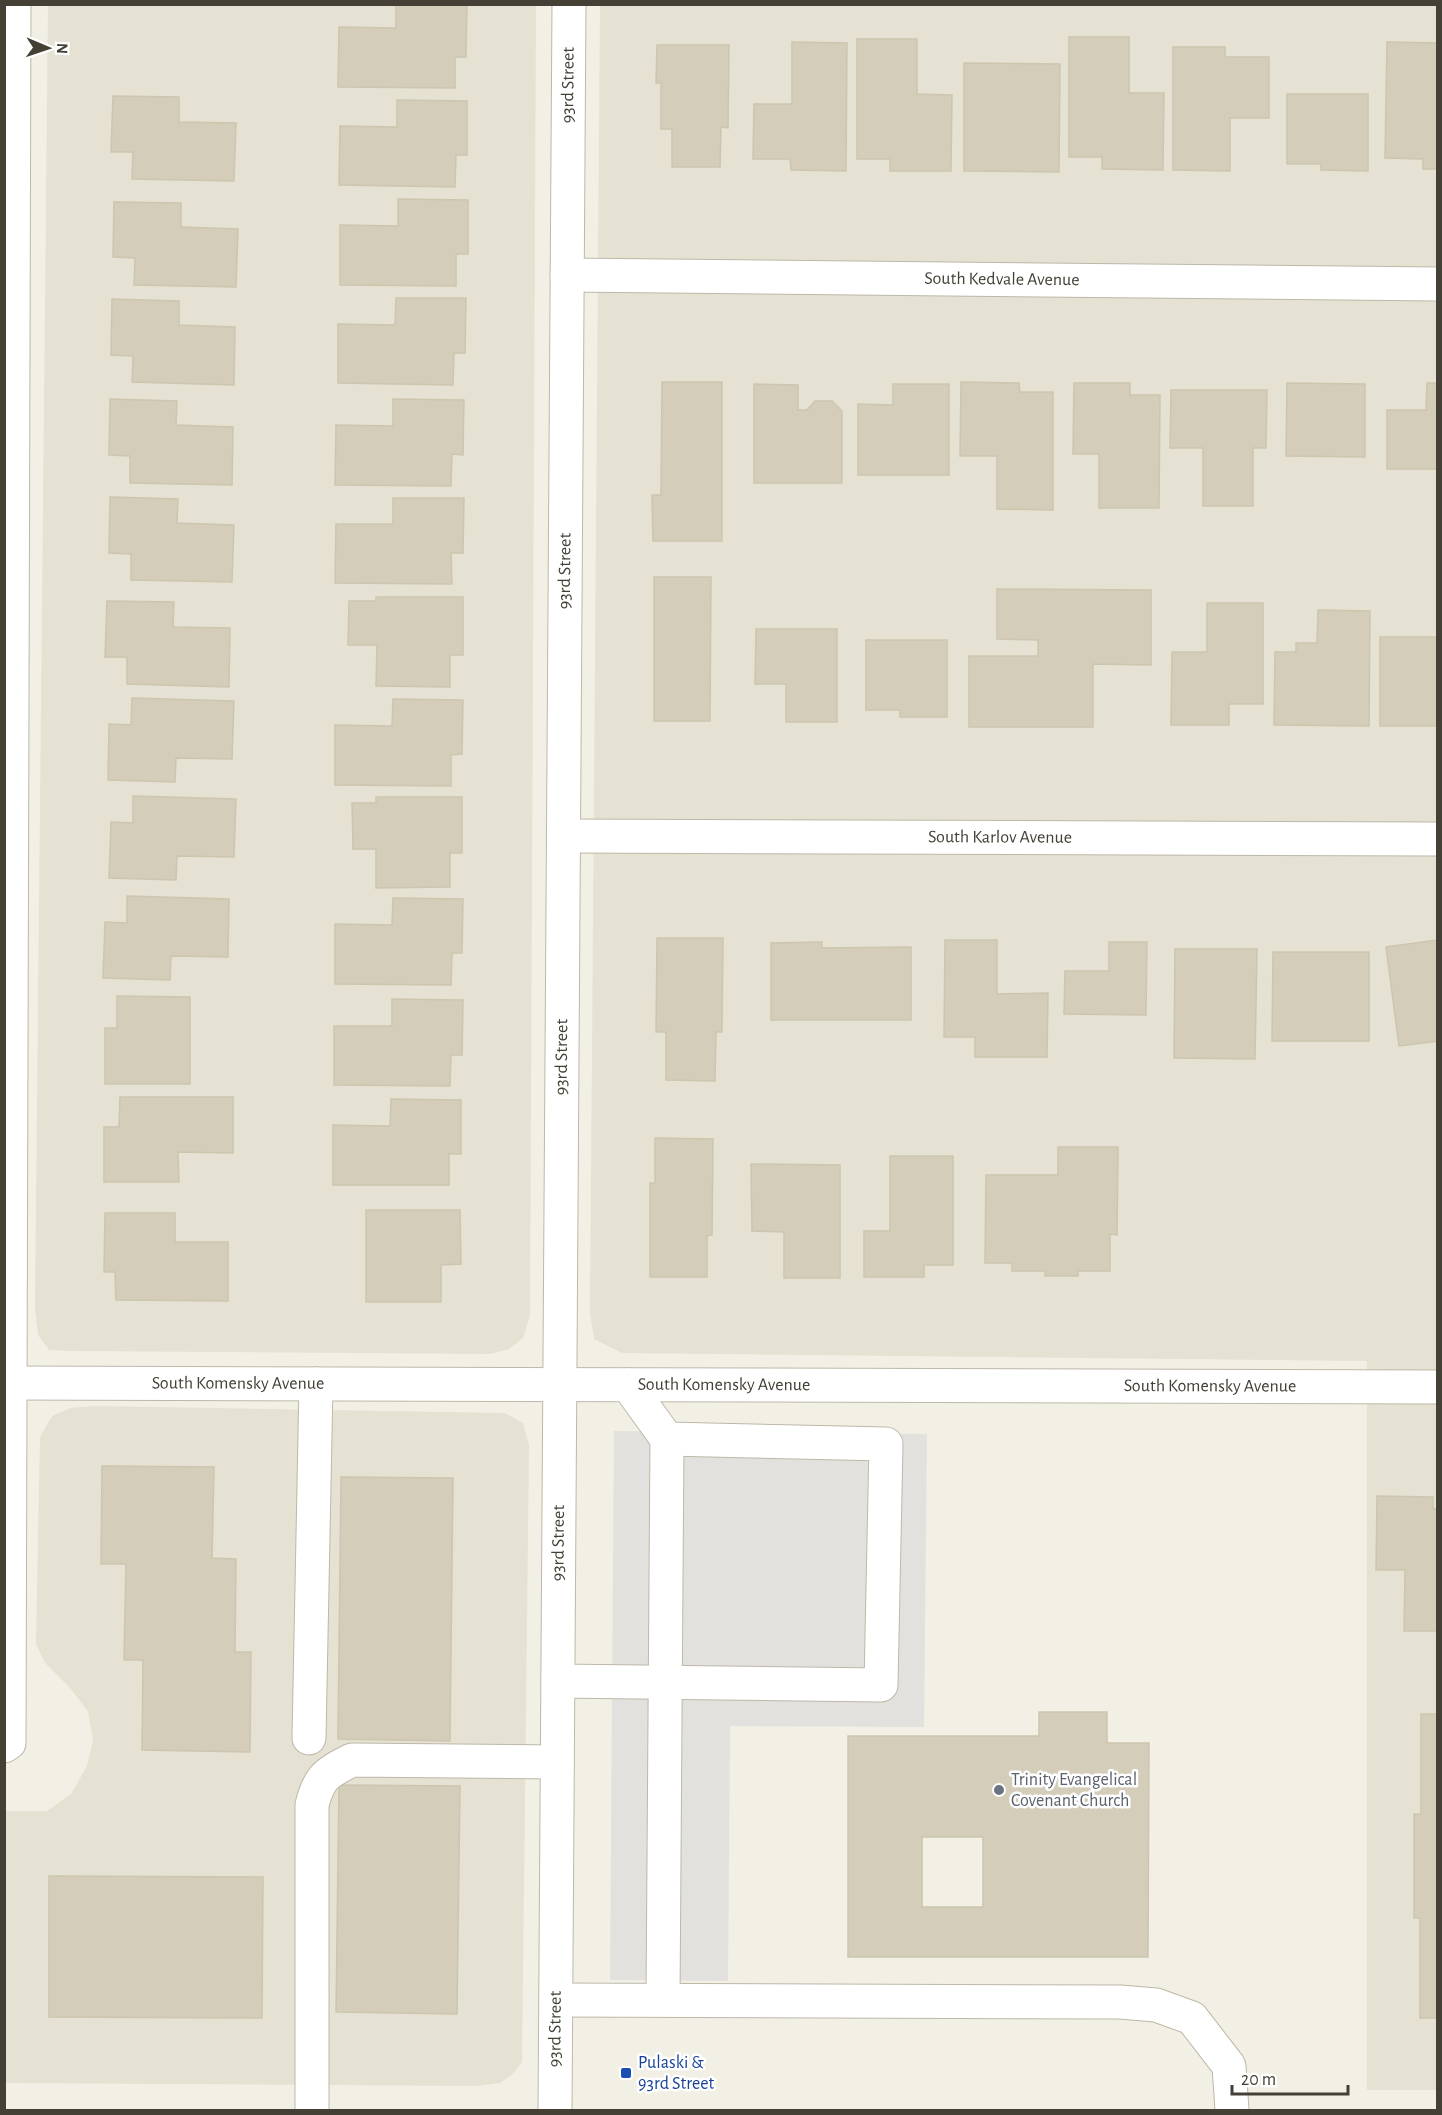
<svg xmlns="http://www.w3.org/2000/svg" width="1442" height="2115" font-family="'Alegreya Sans',sans-serif">
  <rect width="100%" height="100%" fill="#f2efe5"/>
  <g fill="#e5e2d3">
    <polygon points="48,5 536,5 530,1316 523,1338 509,1349 490,1354 71,1351 49,1350 38,1335 35,1308"/>
    <polygon points="600,5 1437,5 1437,2090 1367,2090 1367,1361 622,1353 594,1339 590,1313"/>
    <polygon points="95,1406 505,1413 523,1423 529,1445 522,2062 512,2075 500,2083 477,2086 5,2083 4,1811 47,1811 71,1794 87,1766 93,1740 88,1711 69,1687 45,1663 36,1644 40,1437 52,1416 70,1408"/>
  </g>
  <polygon fill="#e2e1dd" points="614,1431 927,1434 924,1727 730,1726 728,1981 610,1980"/>
  <g fill="#d3cdba" stroke="#cdc5ae" stroke-width="1.5" fill-rule="evenodd">
    <polygon points="396,4 467,4 466,57 455,57 455,88 338,87 339,27 396,28"/>
    <polygon points="1069,37 1129,37 1129,93 1164,93 1163,170 1102,169 1102,157 1069,157"/>
    <polygon points="857,39 917,39 917,94 952,95 951,171 890,171 890,159 857,159"/>
    <polygon points="792,42 847,43 846,171 791,170 790,159 753,159 754,104 792,104"/>
    <polygon points="1387,42 1438,43 1438,169 1423,169 1423,159 1385,158"/>
    <polygon points="657,45 729,45 728,128 721,127 720,167 672,167 672,129 661,129 661,83 656,83"/>
    <polygon points="1173,47 1225,47 1225,57 1269,57 1269,118 1230,118 1230,171 1173,170"/>
    <polygon points="964,63 1060,64 1059,172 964,171"/>
    <polygon points="1287,94 1368,94 1368,171 1321,170 1321,164 1287,164"/>
    <polygon points="113,96 179,97 179,122 236,123 234,181 132,179 133,152 111,152"/>
    <polygon points="397,100 467,101 467,155 456,155 455,187 339,185 340,126 397,127"/>
    <polygon points="398,199 468,200 468,254 456,254 456,286 340,285 340,225 398,226"/>
    <polygon points="114,202 181,203 181,227 238,229 236,287 134,285 135,258 113,257"/>
    <polygon points="396,298 466,298 465,353 454,353 453,385 338,383 338,324 395,325"/>
    <polygon points="112,299 179,301 179,325 235,327 234,385 132,382 133,356 111,355"/>
    <polygon points="662,382 722,382 722,541 653,541 652,495 661,495"/>
    <polygon points="961,382 1019,383 1020,392 1053,392 1053,510 997,509 997,456 960,456"/>
    <polygon points="1074,383 1130,383 1130,395 1160,395 1159,508 1099,508 1099,454 1073,454"/>
    <polygon points="1287,383 1365,384 1365,457 1286,456"/>
    <polygon points="1427,383 1438,383 1438,469 1387,469 1387,410 1426,410"/>
    <polygon points="754,384 798,385 798,410 807,410 815,401 832,401 842,411 842,483 754,483"/>
    <polygon points="893,384 949,384 949,475 858,475 858,404 893,405"/>
    <polygon points="1171,390 1267,390 1266,448 1253,448 1253,506 1203,506 1203,448 1170,448"/>
    <polygon points="110,399 177,401 176,425 233,427 232,485 130,483 130,456 109,455"/>
    <polygon points="393,399 464,400 463,455 452,454 451,486 335,485 336,425 393,426"/>
    <polygon points="110,497 178,499 177,523 234,525 232,582 131,580 131,554 109,553"/>
    <polygon points="393,498 464,498 463,553 451,553 452,584 335,583 336,524 393,524"/>
    <polygon points="654,577 711,577 710,721 654,721"/>
    <polygon points="997,589 1151,590 1151,665 1093,664 1093,727 969,727 969,656 1038,656 1038,640 997,639"/>
    <polygon points="376,597 463,597 463,655 450,655 450,687 376,686 377,645 348,645 349,601 376,601"/>
    <polygon points="107,601 174,602 173,627 230,628 229,687 127,684 127,657 105,657"/>
    <polygon points="1207,603 1263,603 1263,704 1229,704 1229,725 1171,725 1172,652 1207,652"/>
    <polygon points="1318,610 1370,611 1369,726 1274,725 1275,652 1296,652 1296,643 1317,643"/>
    <polygon points="756,629 837,629 837,722 786,722 786,684 755,684"/>
    <rect x="1380" y="637" width="58" height="89"/>
    <polygon points="866,640 947,640 947,717 900,717 900,710 866,710"/>
    <polygon points="132,698 234,701 232,759 176,758 175,782 108,780 109,724 131,725"/>
    <polygon points="393,699 463,700 462,754 451,755 451,786 335,785 335,725 392,726"/>
    <polygon points="133,796 236,799 234,857 177,856 176,880 109,878 111,822 133,823"/>
    <polygon points="376,797 462,797 462,853 450,853 450,887 376,888 376,849 353,849 352,803 376,803"/>
    <polygon points="127,896 229,899 228,957 171,956 170,980 103,978 105,922 127,923"/>
    <polygon points="393,898 463,899 462,953 452,953 451,985 335,984 335,924 392,925"/>
    <polygon points="657,938 723,938 722,1032 716,1032 715,1081 666,1080 666,1032 656,1032"/>
    <polygon points="945,940 997,940 997,994 1048,993 1047,1057 975,1057 975,1037 944,1037"/>
    <polygon points="1437,940 1438,1041 1399,1046 1386,947"/>
    <polygon points="822,942 822,948 911,947 911,1020 771,1020 771,943"/>
    <polygon points="1109,942 1147,942 1146,1015 1064,1014 1065,971 1109,971"/>
    <polygon points="1175,949 1257,949 1255,1059 1174,1058"/>
    <polygon points="1273,952 1369,952 1369,1041 1272,1041"/>
    <polygon points="117,996 190,997 190,1084 105,1084 105,1028 117,1028"/>
    <polygon points="392,999 463,1000 462,1055 451,1055 450,1086 334,1085 334,1026 392,1026"/>
    <polygon points="120,1097 233,1097 233,1153 178,1152 179,1182 104,1182 104,1127 119,1127"/>
    <polygon points="391,1099 461,1100 461,1154 449,1154 449,1185 333,1185 333,1125 390,1126"/>
    <polygon points="655,1138 713,1139 712,1235 707,1236 707,1277 650,1277 650,1183 655,1183"/>
    <polygon points="1058,1147 1118,1147 1117,1235 1110,1234 1110,1271 1078,1271 1078,1276 1045,1276 1045,1271 1012,1271 1012,1263 985,1263 986,1175 1058,1175"/>
    <polygon points="890,1156 953,1156 953,1265 924,1265 924,1277 864,1277 864,1231 890,1231"/>
    <polygon points="751,1164 840,1165 840,1278 784,1278 784,1232 752,1231"/>
    <polygon points="366,1210 460,1210 461,1264 441,1265 441,1302 366,1302"/>
    <polygon points="105,1213 175,1213 175,1242 228,1242 228,1301 116,1300 115,1272 104,1272"/>
    <polygon points="102,1466 214,1467 212,1558 236,1559 235,1652 251,1652 250,1752 142,1750 143,1660 124,1660 126,1564 101,1564"/>
    <polygon points="341,1477 453,1478 450,1741 338,1739"/>
    <polygon points="1377,1496 1433,1497 1433,1509 1438,1509 1438,1631 1404,1631 1405,1570 1376,1570"/>
    <path d="M 1039,1712 L 1107,1712 L 1107,1743 L 1149,1743 L 1148,1957 L 848,1957 L 848,1736 L 1039,1736 ZM 922,1837 L 983,1837 L 983,1907 L 922,1907 Z"/>
    <polygon points="1421,1714 1438,1714 1438,2018 1420,2018 1420,1918 1414,1918 1414,1814 1421,1814"/>
    <polygon points="339,1785 460,1786 457,2014 336,2012"/>
    <polygon points="49,1876 263,1877 262,2018 49,2017"/>
  </g>
  <g fill="none" stroke-linecap="round" stroke-linejoin="round">
    <defs>
      <g id="minor">
        <path id="s1" d="M 567,275 L 1438,284"/>
        <path id="s2" d="M 564,836 L 1438,839"/>
        <path id="s3" d="M 10,1383 L 1438,1387"/>
        <polyline points="628,1385 667,1439 663,2000"/>
        <polyline points="558,1681 881,1685 886,1444 667,1439"/>
        <polyline points="309,1738 316,1384"/>
        <polyline points="4,1746 9,1743 14,4"/>
        <polyline points="556,2000 1120,2002 1156,2005 1192,2018 1229,2066 1232,2110"/>
        <path d="M 312,2110 L 312,1805 C 319,1777 326,1773 352,1760 L 557,1762"/>
        <path id="s4" d="M 555,2110 L 569,4"/>
      </g>
    </defs>
    <use href="#minor" stroke="#bdb8a8" stroke-width="35"/>
    <use href="#minor" stroke="#fff" stroke-width="33"/>
  </g>
  <circle fill="#6b7280" stroke="#fff" stroke-width="2" cx="999" cy="1790" r="6"/>
  <rect fill="#1a4fb4" stroke="#fff" stroke-width="2" x="620" y="2067" width="12" height="12" rx="3"/>
  <g text-anchor="middle" dominant-baseline="central" stroke-width="5" stroke-linejoin="round" paint-order="stroke">
    <g font-size="18" fill="#444035" stroke="#fff">
      <text stroke="none"><textPath href="#s4" startOffset="2025">93rd Street</textPath></text>
      <text stroke="none"><textPath href="#s1" startOffset="435">South Kedvale Avenue</textPath></text>
      <text stroke="none"><textPath href="#s4" startOffset="1539">93rd Street</textPath></text>
      <text stroke="none"><textPath href="#s2" startOffset="436">South Karlov Avenue</textPath></text>
      <text stroke="none"><textPath href="#s4" startOffset="1053">93rd Street</textPath></text>
      <text stroke="none"><textPath href="#s3" startOffset="228">South Komensky Avenue</textPath></text>
      <text stroke="none"><textPath href="#s3" startOffset="714">South Komensky Avenue</textPath></text>
      <text stroke="none"><textPath href="#s3" startOffset="1200">South Komensky Avenue</textPath></text>
      <text stroke="none"><textPath href="#s4" startOffset="567">93rd Street</textPath></text>
      <text stroke="none"><textPath href="#s4" startOffset="81">93rd Street</textPath></text>
    </g>
    <g font-size="18" fill="#5b616d" stroke="#fff" text-anchor="start">
      <text x="1011" y="1780">Trinity Evangelical<tspan x="1011" dy="21">Covenant Church</tspan></text>
    </g>
    <g font-size="18" fill="#164399" stroke="#fff" text-anchor="start">
      <text x="638" y="2063">Pulaski &amp;<tspan x="638" dy="21">93rd Street</tspan></text>
    </g>
  </g>
  <rect width="1442" height="2115" fill="none" stroke="#444035" stroke-width="12"/>
  <g transform="translate(48 48) rotate(92)" stroke="#ffffff" stroke-width="4.5" paint-order="stroke">
  <path d="M0-4.5L10 22L0 15L-10 22Z" fill="#444035"/>
  <text y="-9" font-size="16" font-weight="bold" text-anchor="middle" fill="#444035">N</text>
  </g>
  <path d="M1232 2085v9h116v-9" fill="none" stroke="#444035" stroke-width="3"/>
  <text x="1241" y="2085" font-size="18" fill="#444035" stroke="#ffffff" stroke-width="4.5" paint-order="stroke">20 m</text>
</svg>
